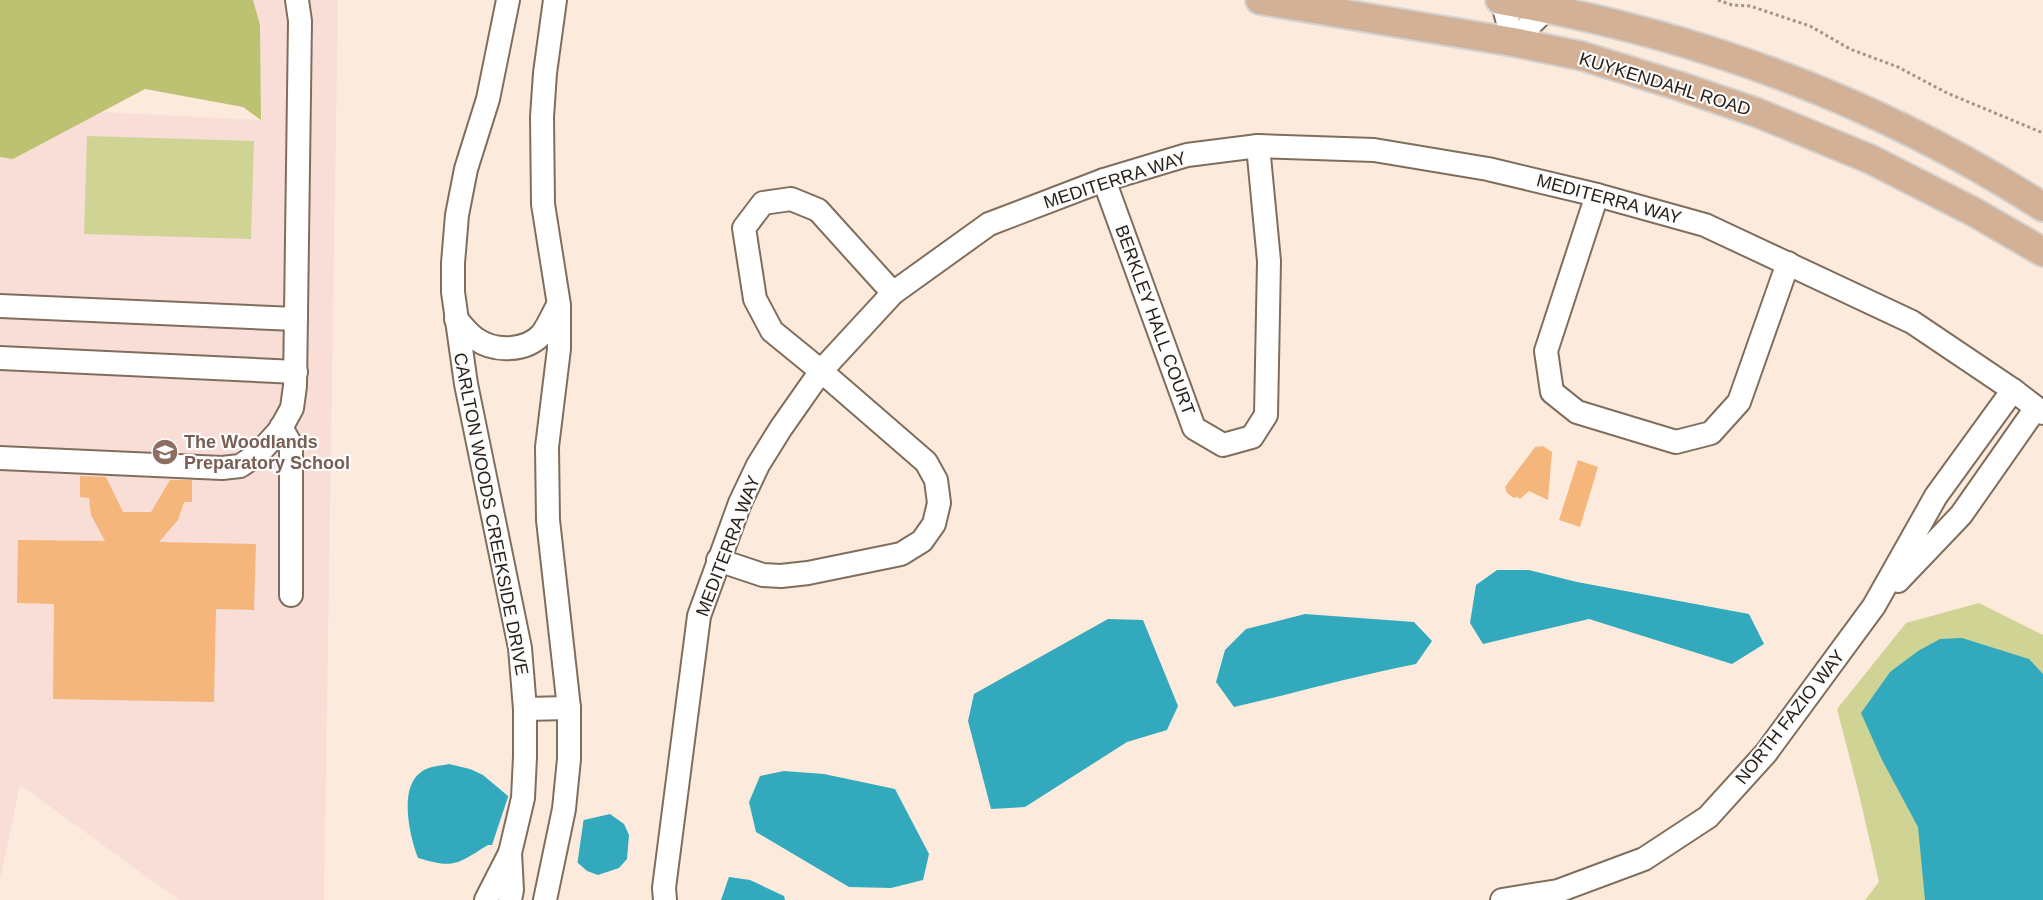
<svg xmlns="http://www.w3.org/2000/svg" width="2043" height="900" font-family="Helvetica,sans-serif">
  <rect width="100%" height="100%" fill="#fcebdd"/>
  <polygon fill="#f8ded7" points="253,0 338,0 324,900 179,900 20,785 0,880 0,107 261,120 260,25"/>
  <g fill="#cfd494">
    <polygon points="87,136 254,141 251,239 84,234"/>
    <polygon points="1979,603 2043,635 2043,900 1865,900 1879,882 1859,794 1837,709 1906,623"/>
  </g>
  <polygon fill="#bcc271" points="0,0 253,0 260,25 261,120 243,107 145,89 13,159 0,157"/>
  <g fill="#33a9bd">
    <polygon points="1497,570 1529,570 1577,582 1749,614 1764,644 1732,664 1589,619 1483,644 1470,623 1476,585"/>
    <path d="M 1305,614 L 1414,622 L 1432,641 L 1416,664 C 1355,676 1295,693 1234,707 L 1216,682 L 1225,650 L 1246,629 Z"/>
    <polygon points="1108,619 1143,620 1178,706 1167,730 1127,742 1025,807 991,809 968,721 974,694"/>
    <polygon points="1962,638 2029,659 2043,674 2043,900 1925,900 1918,827 1882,760 1861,713 1890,672 1918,651 1940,639"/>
    <path d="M 449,764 L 470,769 L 483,775 L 508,796 L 584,820 L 610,814 L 624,824 L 629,835 L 627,859 L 619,868 L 598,875 L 587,871 L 578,863 L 492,845 L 488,845 C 457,864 455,869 418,858 C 410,837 398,788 421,772 C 429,766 440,766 449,764 Z"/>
    <polygon points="784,771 824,774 895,789 929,854 923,880 891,888 849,887 756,832 749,802 760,776"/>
    <polygon points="729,877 750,880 784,896 785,900 721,900"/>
  </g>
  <polygon fill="#fcebdd" points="509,794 584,817 577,866 491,848"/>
  <g fill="#f4b67b">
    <polygon points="1543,446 1552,452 1548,500 1529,491 1520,499 1517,497 1514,498 1507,493 1505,487 1535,447"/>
    <polygon points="1578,460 1598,467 1580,527 1559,520"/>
    <polygon points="80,476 106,477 123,512 151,512 170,480 192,480 192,502 184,502 178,520 159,542 256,544 254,610 216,609 214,702 53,699 54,604 17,603 18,540 105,541 91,515 89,498 80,497"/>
  </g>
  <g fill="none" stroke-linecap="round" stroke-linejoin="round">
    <defs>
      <g id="minor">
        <polyline points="508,0 488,99 466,169 457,215 453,263 453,292 466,384 520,648 525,709 525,757 523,798 510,853 512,890 510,900"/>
        <polyline points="1502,0 1513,42 1547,8 1549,0"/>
        <polyline points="1104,180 1194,428 1223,445 1252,437 1266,415 1269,261 1258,146"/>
        <polyline points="1597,195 1546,351 1552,392 1577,412 1676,442 1711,433 1739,402 1788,263"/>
        <polyline points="0,306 296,319"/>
        <path d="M 456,319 C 462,325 468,334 476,339 C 494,352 526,352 542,334 C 548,326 553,314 558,305"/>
        <polyline points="0,358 296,372"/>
        <polyline points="281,427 291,445 291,595"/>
        <polyline points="0,458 222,468 240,466 258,454 280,430 292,408 295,386 300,21 297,0"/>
        <polyline points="718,560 763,575 781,576 808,573 901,554 922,541 934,524 939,503 936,480 926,462 821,371 772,331 755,299 744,228 763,203 791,199 818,210 893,293"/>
        <polyline points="1898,581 1961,515 2036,408"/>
        <polyline points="525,709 569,708"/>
        <polyline points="486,900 510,853"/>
        <polyline points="545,900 564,809 569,759 569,708 548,520 547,447 559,349 559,305 543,204 542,117 545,73 555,0"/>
        <polyline points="665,900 664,888 699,616 740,503 758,465 781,428 821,371 893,293 989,224 1104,180 1187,155 1258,146 1374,150 1488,169 1597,195 1705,225 1912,322 2013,390 2043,413"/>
        <polyline points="1502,900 1558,891 1644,859 1708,817 1766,753 1874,606 1936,496 2013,390"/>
      </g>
      <g id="major">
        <polyline points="1260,0 1513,42 1582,56 1679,86 1758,113 1870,159 1974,212 2043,252"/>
        <path d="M 1500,0 C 1693,33 1878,101 2043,207"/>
      </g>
    </defs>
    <use href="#minor" stroke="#806e5d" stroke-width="26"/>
    <use href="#major" stroke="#d4d3d1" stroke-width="32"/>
    <polyline stroke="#a2958a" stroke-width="3" stroke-dasharray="3 3" stroke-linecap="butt" points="1718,0 1732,5 1750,6 1810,26 1850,49 1898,67 1947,93 2043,133"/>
    <use href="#minor" stroke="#fff" stroke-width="22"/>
    <use href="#major" stroke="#d3b197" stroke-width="28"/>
  </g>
  <defs>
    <symbol id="school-disc" viewBox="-11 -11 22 22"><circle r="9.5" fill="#8d6e63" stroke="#fcfcfc"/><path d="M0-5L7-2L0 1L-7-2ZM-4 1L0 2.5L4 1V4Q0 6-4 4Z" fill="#fff"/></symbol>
  </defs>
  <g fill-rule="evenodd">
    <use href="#school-disc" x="150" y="437" width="30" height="30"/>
  </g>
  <g text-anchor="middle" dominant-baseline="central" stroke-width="4.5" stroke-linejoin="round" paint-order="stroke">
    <g font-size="18" fill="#29221b" stroke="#fcfcfc">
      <text transform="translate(1665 84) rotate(17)">KUYKENDAHL ROAD</text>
      <text transform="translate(1115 180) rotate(-18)">MEDITERRA WAY</text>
      <text transform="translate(1609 199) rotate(15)">MEDITERRA WAY</text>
      <text transform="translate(1155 320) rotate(70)">BERKLEY HALL COURT</text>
      <text transform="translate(491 514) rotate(79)">CARLTON WOODS CREEKSIDE DRIVE</text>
      <text transform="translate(728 546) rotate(-69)">MEDITERRA WAY</text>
      <text transform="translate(1790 717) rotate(-52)">NORTH FAZIO WAY</text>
    </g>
    <g font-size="18" font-weight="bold" fill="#785e54" stroke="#fcfcfc" text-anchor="start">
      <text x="184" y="442">The Woodlands<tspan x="184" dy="21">Preparatory School</tspan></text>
    </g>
  </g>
</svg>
